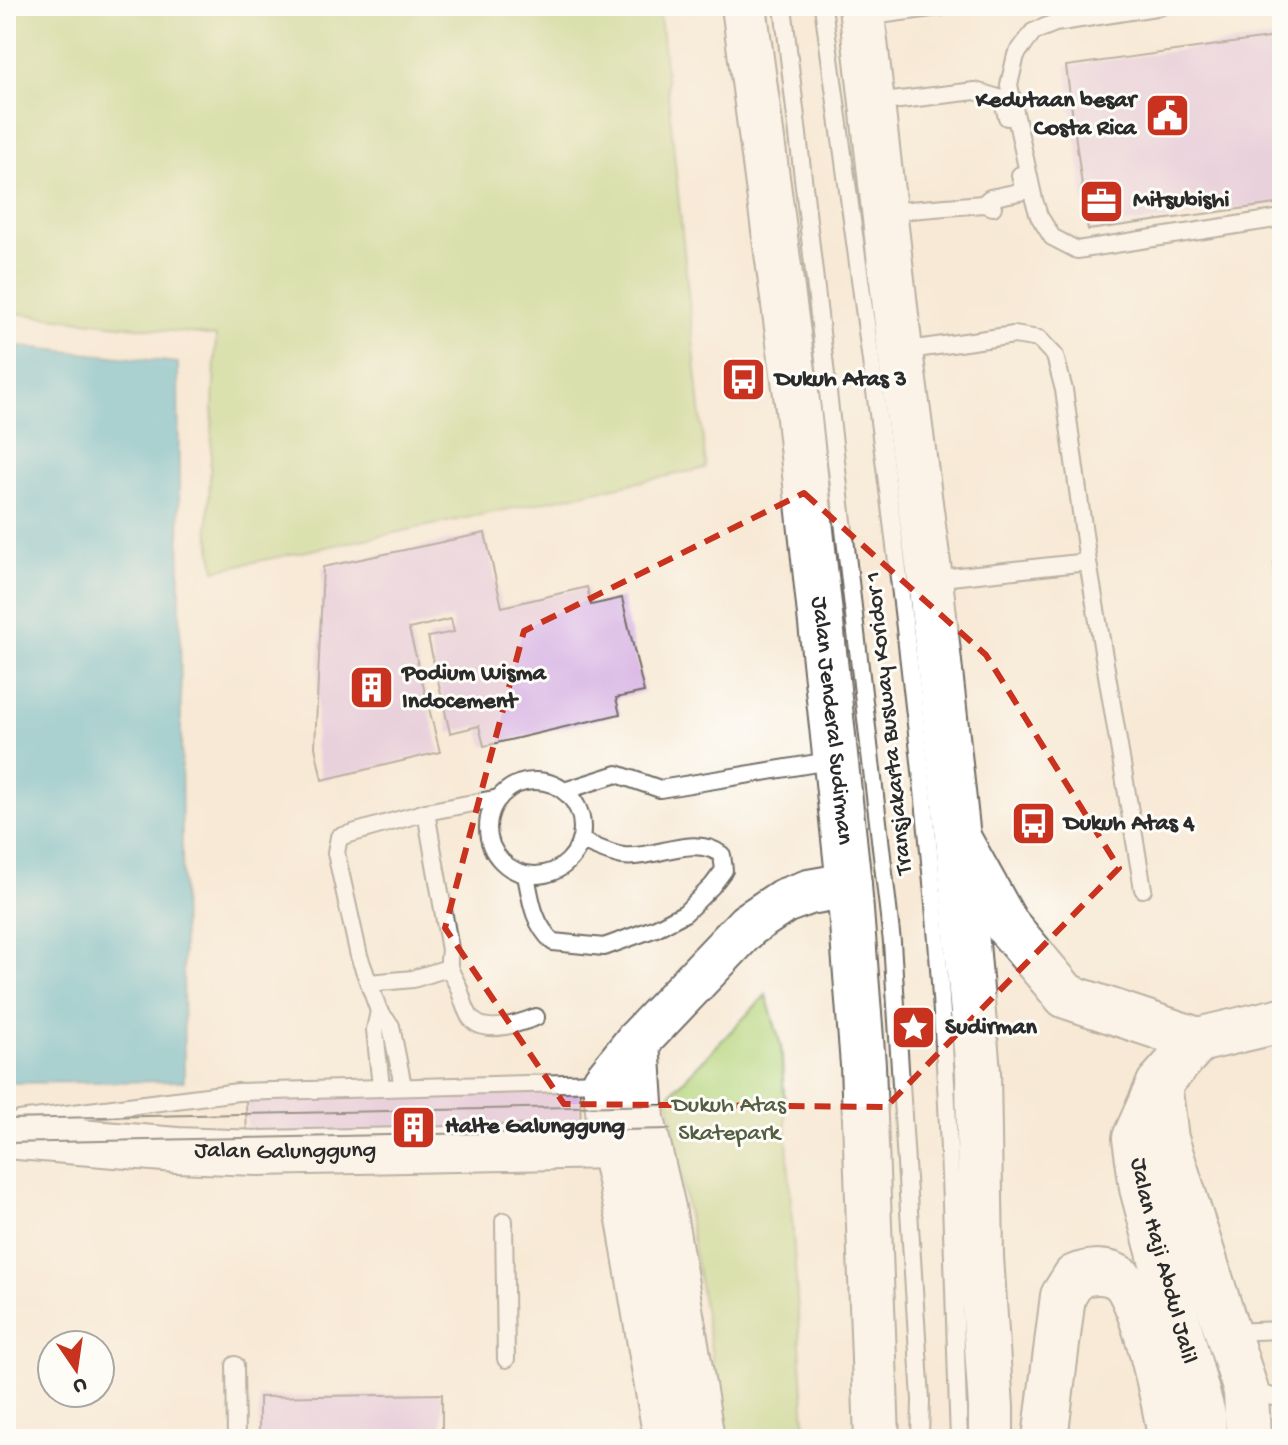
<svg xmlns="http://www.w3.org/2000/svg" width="1288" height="1445" font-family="'Gochi Hand',sans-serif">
  <rect width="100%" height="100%" fill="#fdfcf7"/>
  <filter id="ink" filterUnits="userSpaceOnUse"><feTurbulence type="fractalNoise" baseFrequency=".0125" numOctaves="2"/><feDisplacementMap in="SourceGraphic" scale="16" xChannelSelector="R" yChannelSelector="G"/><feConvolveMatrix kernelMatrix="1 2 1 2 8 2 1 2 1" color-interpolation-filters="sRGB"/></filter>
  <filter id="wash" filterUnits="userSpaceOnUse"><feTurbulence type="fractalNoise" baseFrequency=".006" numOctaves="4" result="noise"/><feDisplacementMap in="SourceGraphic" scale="32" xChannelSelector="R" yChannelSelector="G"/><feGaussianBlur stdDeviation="1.8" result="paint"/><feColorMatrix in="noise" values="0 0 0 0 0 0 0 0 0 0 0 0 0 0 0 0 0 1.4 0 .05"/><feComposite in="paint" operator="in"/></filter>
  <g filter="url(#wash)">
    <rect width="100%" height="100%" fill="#f7e9d5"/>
    <g fill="#b5d47b" stroke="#708053" stroke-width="2">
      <polygon points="6,6 659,6 706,468 215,570 208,527 216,336 6,312"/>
      <polygon points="766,995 781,1046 806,1439 726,1439 668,1096"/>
    </g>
    <polygon fill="#4db4cb" stroke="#3c707b" stroke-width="2" points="6,345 178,363 184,1081 6,1083"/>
    <g id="blocks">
      <g fill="#d8b4e4">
        <polygon points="1282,36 1282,203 1088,230 1066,66"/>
        <polygon points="485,533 502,607 587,587 591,605 622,598 644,692 616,698 620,714 484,746 479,726 450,733 428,637 454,632 451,619 409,629 440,752 322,780 315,747 323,567"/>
        <polygon points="1282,561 1282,614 1280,614 1274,562"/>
        <polygon points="580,1091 581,1137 247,1145 246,1100"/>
        <polygon points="442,1394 442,1439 259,1439 259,1397"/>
      </g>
    </g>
  </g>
  <g filter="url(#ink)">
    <use href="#blocks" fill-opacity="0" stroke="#726e66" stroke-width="2"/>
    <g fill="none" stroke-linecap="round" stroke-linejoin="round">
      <defs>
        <g id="lane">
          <polyline points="783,6 892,942 921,1400 920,1439"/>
          <path d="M 823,6 C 861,291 903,575 930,861 C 949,1053 952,1246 959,1439"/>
          <polyline points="1162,6 1055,23 1033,32 1016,55 1009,85 1034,200 1039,216 1052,237 1077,250 1282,218"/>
          <polyline points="864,17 946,6"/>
          <polyline points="875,103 975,91 1002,99 1007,117"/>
          <polyline points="983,204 990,198 1024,191 1020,175"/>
          <polyline points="885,212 983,204 993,207"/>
          <polyline points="902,351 1014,335 1039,339 1055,356 1064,390 1088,562 1143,889"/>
          <polyline points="932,579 1088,562"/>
          <circle cx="535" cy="828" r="47"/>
          <polyline points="564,791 617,774 660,789 835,760"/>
          <path d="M 426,812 L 450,950 C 447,969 450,970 458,986 C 462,996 464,1008 470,1017 C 483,1036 518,1024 536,1017"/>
          <path d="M 526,875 C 531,900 533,923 553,942 L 604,947 L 656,928 L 685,913 L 712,886 L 724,870 L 722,855 C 694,833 653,860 623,856 C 609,854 594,846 581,841"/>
          <polyline points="369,983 413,979 448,968"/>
          <polyline points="379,1011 375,1030 381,1087"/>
          <polyline points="403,1086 391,1026 379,1011 359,956 336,853 339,837 426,812 499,798"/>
          <polyline points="19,1120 238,1092 602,1082"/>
          <polyline points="504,1221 506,1359"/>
          <polyline points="1229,1332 1282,1330"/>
          <polyline points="235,1365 236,1439"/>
          <polyline points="1248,1391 1282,1399"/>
        </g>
        <g id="secondary">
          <polyline points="958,838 1006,924 1066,996 1198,1040 1282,1020"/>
          <path id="s1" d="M 1198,1040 L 1159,1084 L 1135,1138 L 1142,1188 L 1203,1415 L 1203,1439"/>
          <polyline points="1159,1084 1166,1139 1246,1391 1248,1439"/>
        </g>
        <g id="primary">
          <path id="s2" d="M 744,6 L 798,409 L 849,885 L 863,1065 L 877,1439"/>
          <polyline points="861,6 900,351 930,579 958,838 978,1072 981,1257 991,1407 991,1439"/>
          <polyline points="637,1042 642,1119 663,1208 702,1439"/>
          <path id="s3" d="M 6,1136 L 177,1150 L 258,1153 L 612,1146 L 645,1137"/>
          <polyline points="666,1439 629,1219 612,1146 605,1082 637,1042 748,925 784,901 809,892 849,885"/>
          <path d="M 1045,1439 L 1063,1296 L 1075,1277 C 1090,1271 1109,1269 1122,1280 C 1142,1295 1167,1411 1170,1439"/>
        </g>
      </defs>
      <use href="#lane" stroke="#726e66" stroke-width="20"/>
      <use href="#secondary" stroke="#726e66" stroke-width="48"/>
      <use href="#primary" stroke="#726e66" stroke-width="48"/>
      <use href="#lane" stroke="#fff" stroke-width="16"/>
      <use href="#secondary" stroke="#fff" stroke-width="44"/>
      <use href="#primary" stroke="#fff" stroke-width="44"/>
      <g stroke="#2b2b2b" stroke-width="2">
        <polyline points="6,1119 667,1105"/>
        <polyline points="6,1143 670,1129"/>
      </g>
    </g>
  </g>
  <path d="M0 0H1288V1445H0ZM 804,493 L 986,655 L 1119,868 L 886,1107 L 564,1104 L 445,928 L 524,631 Z" fill="#f7e9d5" fill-opacity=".55" fill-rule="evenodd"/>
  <path fill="none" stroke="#c8321e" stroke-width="6" stroke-dasharray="16 10" stroke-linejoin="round" d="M 804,493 L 986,655 L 1119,868 L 886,1107 L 564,1104 L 445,928 L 524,631 Z"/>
  <defs>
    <symbol id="civic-square" viewBox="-11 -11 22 22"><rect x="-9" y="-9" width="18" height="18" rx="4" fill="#c8321e" stroke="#fdfcf7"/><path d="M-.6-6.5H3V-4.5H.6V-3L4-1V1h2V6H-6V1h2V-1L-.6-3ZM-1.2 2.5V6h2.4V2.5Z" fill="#fff"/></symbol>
    <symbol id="office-square" viewBox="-11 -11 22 22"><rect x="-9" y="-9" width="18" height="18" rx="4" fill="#c8321e" stroke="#fdfcf7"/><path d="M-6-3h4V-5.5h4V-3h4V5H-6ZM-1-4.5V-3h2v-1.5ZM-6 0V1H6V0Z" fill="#fff"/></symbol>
    <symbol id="bus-square" viewBox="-11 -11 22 22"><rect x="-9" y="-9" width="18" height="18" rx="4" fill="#c8321e" stroke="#fdfcf7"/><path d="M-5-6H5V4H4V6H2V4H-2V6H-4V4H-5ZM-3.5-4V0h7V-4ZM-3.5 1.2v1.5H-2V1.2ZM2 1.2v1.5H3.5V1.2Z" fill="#fff"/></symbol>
    <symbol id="building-square" viewBox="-11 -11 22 22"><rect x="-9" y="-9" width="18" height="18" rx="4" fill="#c8321e" stroke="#fdfcf7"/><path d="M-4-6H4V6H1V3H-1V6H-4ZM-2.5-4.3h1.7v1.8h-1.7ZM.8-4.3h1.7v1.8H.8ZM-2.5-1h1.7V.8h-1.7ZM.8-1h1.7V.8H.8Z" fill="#fff"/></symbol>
    <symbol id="sight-square" viewBox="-11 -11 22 22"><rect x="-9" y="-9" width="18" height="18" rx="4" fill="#c8321e" stroke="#fdfcf7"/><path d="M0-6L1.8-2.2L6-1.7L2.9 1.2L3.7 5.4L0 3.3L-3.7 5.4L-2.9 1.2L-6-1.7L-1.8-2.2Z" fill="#fff"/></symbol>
  </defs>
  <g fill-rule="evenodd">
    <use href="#civic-square" x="1142" y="90" width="51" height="51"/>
    <use href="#office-square" x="1076" y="176" width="51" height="51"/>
    <use href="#bus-square" x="718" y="354" width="51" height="51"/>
    <use href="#building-square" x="346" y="662" width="51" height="51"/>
    <use href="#bus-square" x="1008" y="798" width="51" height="51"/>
    <use href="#sight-square" x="888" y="1002" width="51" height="51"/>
    <use href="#building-square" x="388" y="1102" width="51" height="51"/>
  </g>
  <g text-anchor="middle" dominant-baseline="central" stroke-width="6" stroke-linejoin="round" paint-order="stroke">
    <g font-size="24" font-weight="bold" fill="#2b2b2b" stroke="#fdfcf7" text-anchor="start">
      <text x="1136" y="101" text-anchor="end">Kedutaan besar<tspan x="1136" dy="28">Costa Rica</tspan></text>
      <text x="1133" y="201">Mitsubishi</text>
      <text x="775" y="380">Dukuh Atas 3</text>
      <text x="402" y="674">Podium Wisma<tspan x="402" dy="28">Indocement</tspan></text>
      <text x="1064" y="824">Dukuh Atas 4</text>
      <text x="945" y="1028">Sudirman</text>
      <text x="445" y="1127">Halte Galunggung</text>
    </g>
    <g font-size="24" fill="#2b2b2b" stroke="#fdfcf7">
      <text stroke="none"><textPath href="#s2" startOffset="720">Jalan Jenderal Sudirman</textPath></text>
      <text transform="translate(890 723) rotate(-96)">Transjakarta Busway Koridor 1</text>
      <text stroke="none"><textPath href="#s3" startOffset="280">Jalan Galunggung</textPath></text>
      <text stroke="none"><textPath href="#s1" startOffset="244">Jalan Haji Abdul Jalil</textPath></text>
    </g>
    <g font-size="24" fill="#545e43" stroke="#fdfcf7">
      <text x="729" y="1106">Dukuh Atas<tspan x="729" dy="28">Skatepark</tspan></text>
    </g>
  </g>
  <rect width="1288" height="1445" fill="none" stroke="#fdfcf7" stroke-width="32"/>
  <g transform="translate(76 1369) rotate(167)"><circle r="38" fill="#fdfcf7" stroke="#a9a8a5" stroke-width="2"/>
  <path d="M0-6L14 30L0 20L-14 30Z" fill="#c8321e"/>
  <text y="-12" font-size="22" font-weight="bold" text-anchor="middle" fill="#2b2b2b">U</text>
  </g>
</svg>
